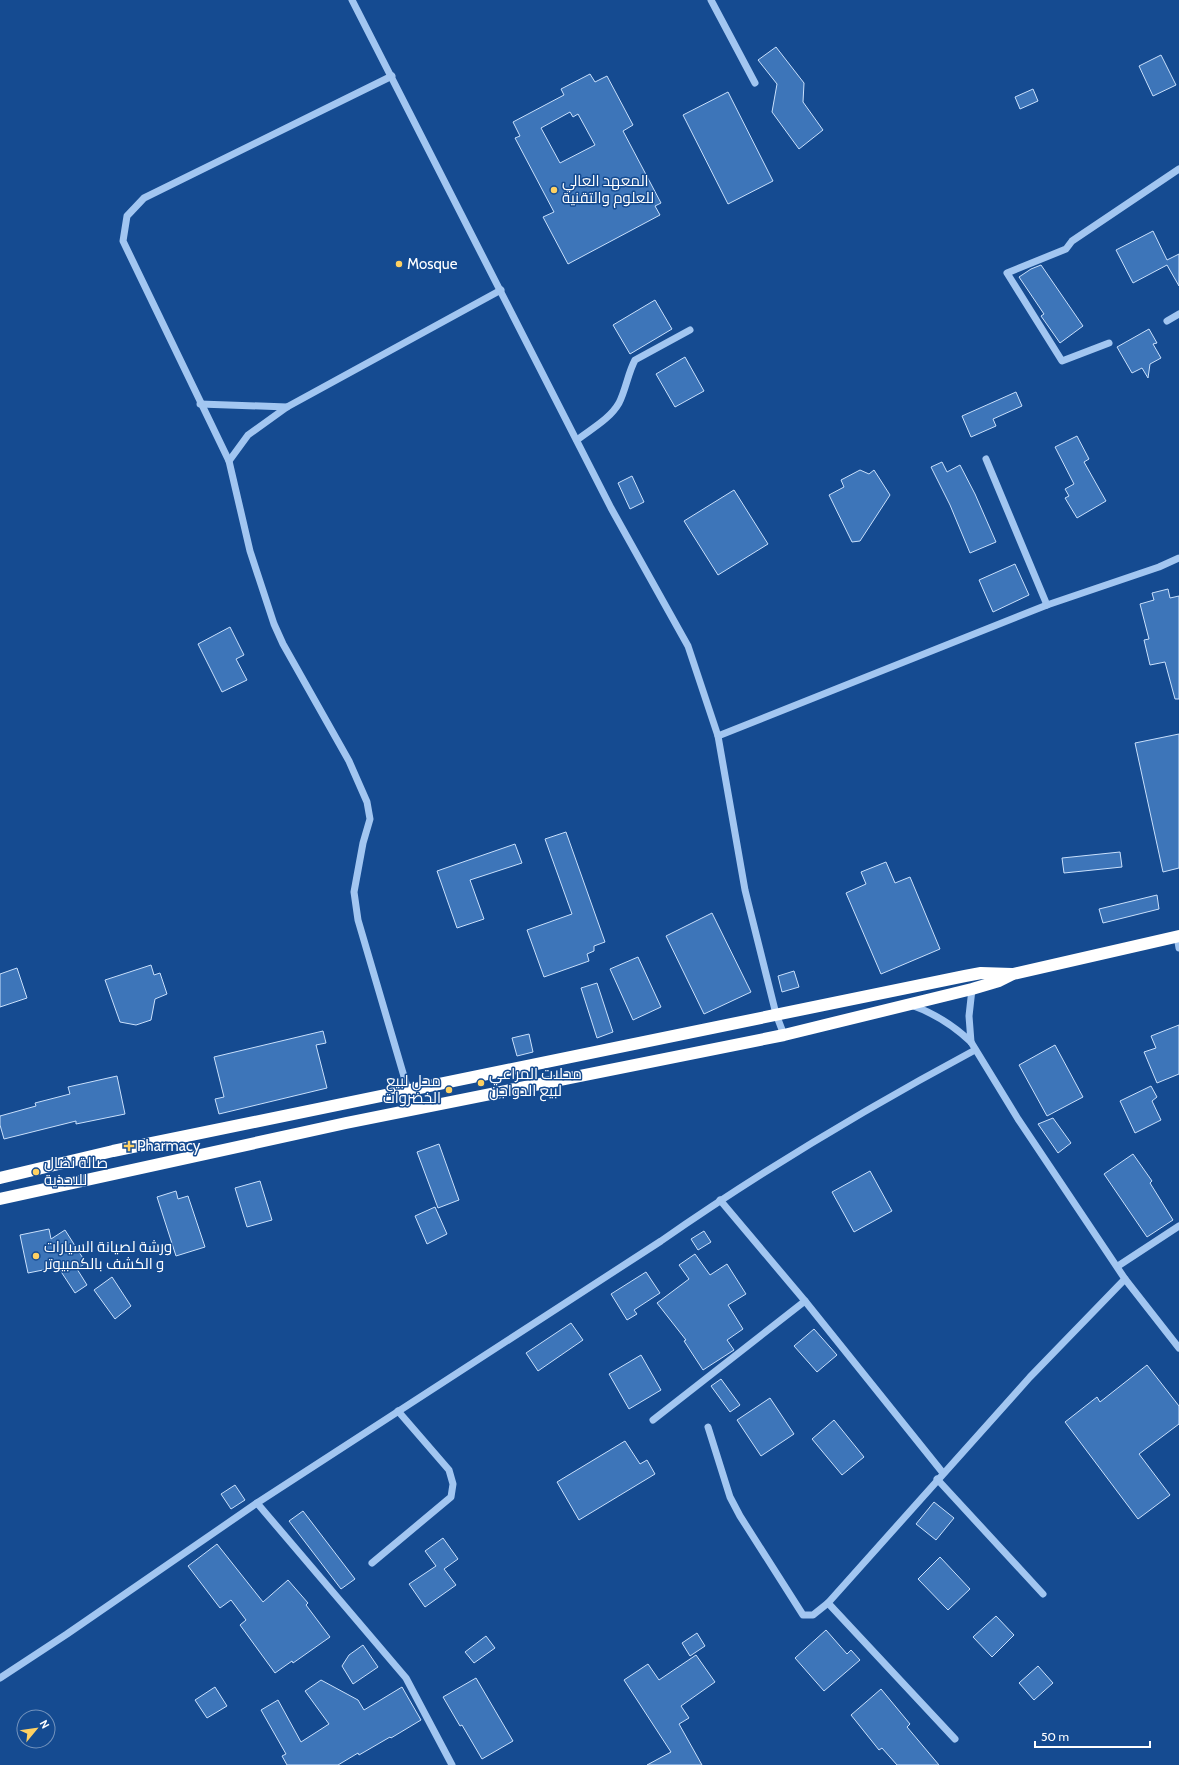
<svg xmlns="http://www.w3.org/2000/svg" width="1179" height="1765" font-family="Cabin,Cairo,sans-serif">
  <rect width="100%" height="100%" fill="#154b91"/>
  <g fill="#3d75b9" stroke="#c9e0fc" fill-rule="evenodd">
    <polygon points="776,47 804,83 803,102 823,130 799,149 772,112 777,84 758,60"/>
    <polygon points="1161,55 1176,85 1153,96 1139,66"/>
    <path d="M 590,74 L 595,82 L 607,76 L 633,125 L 623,131 L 661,203 L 655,206 L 660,215 L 568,264 L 543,217 L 554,212 L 515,138 L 520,136 L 513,122 L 564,95 L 561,89 ZM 570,112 L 573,117 L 578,114 L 595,145 L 560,163 L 541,128 Z"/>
    <polygon points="1033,89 1038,101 1020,109 1015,97"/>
    <polygon points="728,92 773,181 728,204 683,115"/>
    <polygon points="1153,231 1167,260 1179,254 1179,286 1167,265 1133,283 1116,250"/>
    <polygon points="1041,265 1083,326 1060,343 1041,316 1044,314 1019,277 1031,269"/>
    <polygon points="655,300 672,329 630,354 613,325"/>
    <polygon points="1149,329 1157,343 1153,344 1161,358 1150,364 1148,378 1142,368 1132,373 1117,347"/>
    <polygon points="685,357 704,391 675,407 656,374"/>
    <polygon points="1016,392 1022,406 993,419 996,426 971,437 962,416"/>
    <polygon points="1077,436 1089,459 1084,462 1106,501 1077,518 1065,498 1069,496 1065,489 1074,484 1055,447"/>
    <polygon points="942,462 947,472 960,465 975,494 996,542 970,553 950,505 931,467"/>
    <polygon points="860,470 869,474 874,470 890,495 860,541 852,542 829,495 844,487 841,480"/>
    <polygon points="632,476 644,502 630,509 618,483"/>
    <polygon points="734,490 768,544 718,575 684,521"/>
    <polygon points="1015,564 1029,595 993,612 979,580"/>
    <polygon points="1168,589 1170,598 1179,596 1179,699 1175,699 1165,662 1150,665 1144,640 1149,639 1140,604 1154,600 1152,593"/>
    <polygon points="230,627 244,655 236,659 247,680 222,692 198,644"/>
    <polygon points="1179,734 1179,868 1163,872 1135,743"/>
    <polygon points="566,832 605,942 594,946 594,951 587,954 589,961 544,977 527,930 572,914 545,839"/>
    <polygon points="515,844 522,863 470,880 484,919 457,928 437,871"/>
    <polygon points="1120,852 1122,867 1064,873 1062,858"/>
    <polygon points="886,862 895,883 910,877 940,949 881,974 846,893 866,884 861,872"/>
    <polygon points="1157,895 1159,909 1103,923 1099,909"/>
    <polygon points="712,913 751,992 704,1014 666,936"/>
    <polygon points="638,957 661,1007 633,1020 610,969"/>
    <polygon points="151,965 154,975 160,973 167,994 155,999 151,1020 136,1025 120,1022 105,980"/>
    <polygon points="17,968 27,998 0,1007 0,974"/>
    <polygon points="794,971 799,987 782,992 778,976"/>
    <polygon points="597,983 613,1032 597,1038 581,988"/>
    <polygon points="1179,1025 1179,1074 1157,1083 1144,1052 1156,1048 1151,1036"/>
    <polygon points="323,1031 326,1043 316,1045 327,1088 219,1114 215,1099 224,1097 214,1057"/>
    <polygon points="529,1034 533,1052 517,1056 512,1038"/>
    <polygon points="1055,1045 1083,1097 1047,1116 1019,1065"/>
    <polygon points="117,1076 125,1114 76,1124 76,1121 4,1139 0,1125 0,1116 36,1106 35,1103 70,1094 68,1087"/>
    <polygon points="1151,1086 1157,1097 1152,1101 1161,1120 1135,1133 1120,1101"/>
    <polygon points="1053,1118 1071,1143 1058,1153 1038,1124"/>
    <polygon points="439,1144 459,1200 438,1208 417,1152"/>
    <polygon points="1133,1154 1152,1181 1150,1183 1173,1220 1147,1237 1104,1174"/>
    <polygon points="870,1171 892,1211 854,1232 832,1192"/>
    <polygon points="260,1181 272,1220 247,1227 235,1188"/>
    <polygon points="176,1191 178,1199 188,1196 205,1247 176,1256 157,1197"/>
    <polygon points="435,1207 447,1234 427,1244 415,1216"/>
    <polygon points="49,1229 51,1239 65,1230 86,1263 77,1269 87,1285 75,1293 58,1267 28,1273 20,1235"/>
    <polygon points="704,1231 711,1242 698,1250 691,1239"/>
    <polygon points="695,1254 710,1275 727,1264 746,1294 728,1305 743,1329 727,1340 734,1350 703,1370 684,1341 686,1340 657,1303 689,1279 679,1265"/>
    <polygon points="646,1272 660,1293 634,1310 637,1314 627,1320 611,1294"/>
    <polygon points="112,1277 131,1306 115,1319 94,1290"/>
    <polygon points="571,1323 583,1340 538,1371 526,1353"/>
    <polygon points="814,1329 837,1355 817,1372 794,1346"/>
    <polygon points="641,1355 661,1390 629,1409 609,1374"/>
    <polygon points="1147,1365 1179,1406 1179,1424 1139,1454 1170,1495 1138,1519 1065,1422 1097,1397 1100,1402"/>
    <polygon points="721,1379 740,1405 730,1412 711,1386"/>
    <polygon points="770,1398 794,1434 761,1456 737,1420"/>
    <polygon points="834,1420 864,1457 842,1475 812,1439"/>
    <polygon points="625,1441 640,1464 647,1460 655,1474 579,1520 557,1482"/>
    <polygon points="235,1485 245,1500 231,1509 221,1494"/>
    <polygon points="934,1502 954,1518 936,1540 916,1524"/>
    <polygon points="303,1511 355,1579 341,1589 289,1521"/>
    <polygon points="443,1538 458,1559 444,1569 456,1585 425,1607 409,1584 436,1566 425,1551"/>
    <polygon points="217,1544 263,1602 288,1580 308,1603 306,1605 330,1637 293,1663 292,1661 275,1673 240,1625 246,1620 231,1600 220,1608 188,1566"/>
    <polygon points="940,1557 970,1589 948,1610 918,1579"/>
    <polygon points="996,1616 1014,1635 992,1657 973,1637"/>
    <polygon points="826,1630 847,1654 851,1650 860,1660 824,1691 795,1658"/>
    <polygon points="697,1633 705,1646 690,1656 682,1643"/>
    <polygon points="486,1636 495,1648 474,1663 465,1652"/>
    <polygon points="363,1645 378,1667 353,1684 342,1666 349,1655"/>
    <polygon points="696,1655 715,1682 681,1706 689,1718 679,1724 702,1765 647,1765 671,1752 624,1680 648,1664 659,1680"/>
    <polygon points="1038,1666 1053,1683 1034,1700 1019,1683"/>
    <polygon points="476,1678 513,1741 482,1759 462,1725 460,1726 443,1697"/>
    <polygon points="321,1680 358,1700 364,1710 402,1687 421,1720 391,1738 390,1737 359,1755 358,1753 338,1765 287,1765 282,1756 286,1754 261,1710 278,1700 301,1742 329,1724 305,1691"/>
    <polygon points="215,1687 227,1706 207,1718 195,1700"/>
    <polygon points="881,1689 910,1724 907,1727 939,1765 897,1765 882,1748 879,1750 851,1715"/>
  </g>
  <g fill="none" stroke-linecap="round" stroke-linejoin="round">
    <g stroke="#a2c6f1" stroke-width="7">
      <polyline points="352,0 611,508 688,646 718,736 745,890 776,1014 784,1035"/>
      <polyline points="711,0 755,83"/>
      <polyline points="1167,321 1179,314"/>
      <polyline points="1109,343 1062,361 1007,273 1066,249 1072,241 1179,169"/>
      <polyline points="200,404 287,407"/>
      <path d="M 577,440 C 591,429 610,419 619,403 C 626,389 628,373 635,360 L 690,330"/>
      <polyline points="986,459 1047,605"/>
      <polyline points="229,461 123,241 127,216 144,198 392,76"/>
      <polyline points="718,736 1047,605 1159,567 1179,558"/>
      <polyline points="1177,936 1179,948"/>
      <path d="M 911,1005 C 934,1013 953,1025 971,1042 L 1018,1119 L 1125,1279 L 1179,1348"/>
      <polyline points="971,1042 969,1016 972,989"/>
      <polyline points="408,1090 358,920 354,892 363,843 370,819 367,802 349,761 283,644 274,624 250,551 229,461 248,435 287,407 501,290"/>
      <polyline points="720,1200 805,1301 943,1473"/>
      <polyline points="1118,1266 1179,1226"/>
      <polyline points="653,1420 805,1301"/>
      <polyline points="708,1427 730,1497 740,1516 803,1615 813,1615 828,1603 1030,1377 1125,1279"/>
      <polyline points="937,1479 1043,1594"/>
      <polyline points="257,1503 406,1678 452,1765"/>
      <polyline points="372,1563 451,1497 453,1484 449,1470 398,1411"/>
      <polyline points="828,1603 955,1739"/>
      <path d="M 0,1678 L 67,1634 L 257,1503 L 661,1241 C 763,1170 865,1109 975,1050"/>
    </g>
    <g stroke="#fff" stroke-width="12">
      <polyline points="0,1178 113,1151 965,976 981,973 1012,974"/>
      <polyline points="0,1199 346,1123 784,1035 972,989 999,981 1013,974 1179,936"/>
    </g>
  </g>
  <g fill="#ffd162" stroke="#154b91" stroke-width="1.5">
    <circle cx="554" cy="190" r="4"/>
    <circle cx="399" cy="264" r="4"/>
    <circle cx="481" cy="1083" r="4"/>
    <circle cx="449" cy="1090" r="4"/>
    <path d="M127 1140h4v4h4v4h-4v4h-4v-4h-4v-4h4z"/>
    <circle cx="36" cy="1172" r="4"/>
    <circle cx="36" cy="1256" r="4"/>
  </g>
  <g text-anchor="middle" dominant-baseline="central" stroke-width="3" stroke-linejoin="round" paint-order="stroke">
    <g font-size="15" fill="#fff" stroke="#154b91" text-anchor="start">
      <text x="562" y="181">المعهد العالي<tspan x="562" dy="17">للعلوم والتقنية</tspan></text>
      <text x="407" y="264">Mosque</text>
      <text x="489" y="1074">محلات المراعي<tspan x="489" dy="17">لبيع الدواجن</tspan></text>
      <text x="441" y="1081" text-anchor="end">محل لبيع<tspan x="441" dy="17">الخضروات</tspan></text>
      <text x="137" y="1146">Pharmacy</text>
      <text x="44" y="1163">صالة نضال<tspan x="44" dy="17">للاحذية</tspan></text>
      <text x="44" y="1247">ورشة لصيانة السيارات<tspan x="44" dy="17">و الكشف بالكمبيوتر</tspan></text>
    </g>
  </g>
  <g transform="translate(36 1729) rotate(61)"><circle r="19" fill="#154b91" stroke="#7393bd"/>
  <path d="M0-3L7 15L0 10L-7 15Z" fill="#ffd162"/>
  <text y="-6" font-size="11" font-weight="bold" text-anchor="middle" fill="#ffffff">N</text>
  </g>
  <path d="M1035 1741v6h115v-6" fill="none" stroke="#ffffff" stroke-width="2"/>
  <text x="1041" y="1741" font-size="12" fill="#ffffff" stroke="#154b91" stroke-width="3" paint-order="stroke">50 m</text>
</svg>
